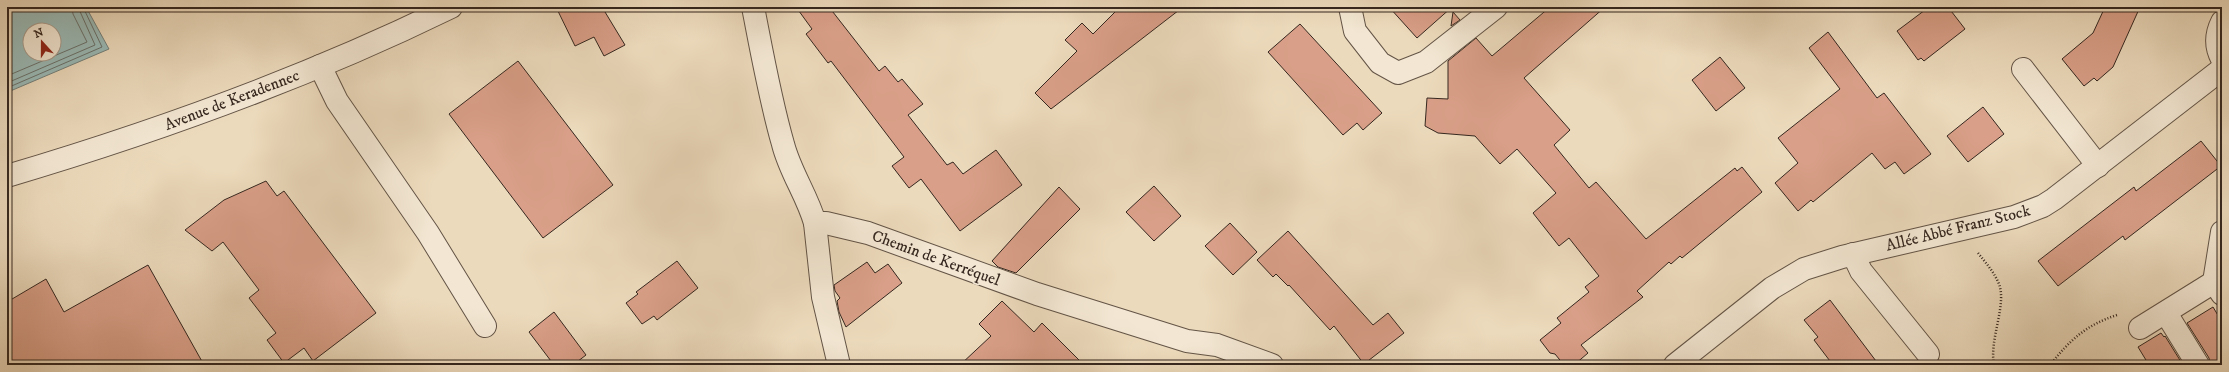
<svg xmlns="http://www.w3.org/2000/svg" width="2229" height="372" font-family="'IM FELL DW Pica',serif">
  <rect width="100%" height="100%" fill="#ecdabc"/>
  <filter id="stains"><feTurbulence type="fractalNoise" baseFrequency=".005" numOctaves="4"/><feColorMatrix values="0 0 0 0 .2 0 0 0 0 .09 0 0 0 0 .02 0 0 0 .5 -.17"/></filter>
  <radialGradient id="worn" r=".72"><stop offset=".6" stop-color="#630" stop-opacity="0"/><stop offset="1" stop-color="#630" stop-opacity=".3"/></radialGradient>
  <path fill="#9abab7" stroke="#727f7a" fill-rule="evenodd" d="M 7,7 L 86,7 L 109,49 L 8,92 ZM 30,30 L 54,30 L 54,54 L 30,54 Z"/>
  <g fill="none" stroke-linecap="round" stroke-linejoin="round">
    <g stroke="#68706b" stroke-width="1">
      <polyline points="7,76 87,42 73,14 72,7"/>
      <polyline points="7,83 95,45 78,7"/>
      <polyline points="7,88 102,47 83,7"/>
    </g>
  </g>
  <g fill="#d99f88" stroke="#35271f">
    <polygon points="556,7 602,7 625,45 604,56 594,37 575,46"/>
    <polygon points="796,7 829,7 879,71 885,66 898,82 902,79 923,104 908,115 947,165 953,162 963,174 996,150 1022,185 960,231 921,179 909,188 892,166 904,157 831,61 828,63 806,34 812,29"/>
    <polygon points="1120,7 1183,7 1051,109 1035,93 1077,51 1065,40 1082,23 1093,34"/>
    <polygon points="1389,7 1452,7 1417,38"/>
    <polygon points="1550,7 1605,7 1524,78 1570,130 1554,145 1589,188 1596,182 1646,239 1735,168 1737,171 1742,167 1762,192 1682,258 1680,256 1671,264 1669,262 1637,291 1643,297 1581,345 1588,353 1574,365 1564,365 1555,354 1550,353 1540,340 1561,323 1557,318 1589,292 1585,287 1599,276 1569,238 1559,246 1533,213 1556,193 1517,149 1500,164 1475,136 1438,133 1425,126 1427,98 1448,99 1448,61 1476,38 1492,56"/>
    <polygon points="1929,7 1948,7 1965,29 1924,61 1921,58 1918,60 1897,31"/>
    <polygon points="2105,7 2140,7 2113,67 2097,81 2094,78 2084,86 2062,59 2093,33"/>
    <polygon points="1453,12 1460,20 1451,26"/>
    <polygon points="1300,24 1382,113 1363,130 1357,123 1343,135 1268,52"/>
    <polygon points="1828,32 1877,98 1884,93 1931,154 1904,174 1895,162 1885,169 1872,153 1813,202 1811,200 1798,211 1775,183 1798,163 1778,138 1840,89 1809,48"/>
    <polygon points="1720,57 1745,88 1716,111 1692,80"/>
    <polygon points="518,61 613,185 543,238 449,114"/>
    <polygon points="1983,107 2004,134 1968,162 1947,136"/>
    <polygon points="2201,141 2221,166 2125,240 2123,236 2058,286 2038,261 2134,187 2136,191"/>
    <polygon points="266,181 277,196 284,191 376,313 313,361 304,348 284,363 267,340 276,333 249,298 259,290 223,242 212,251 185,230 224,200"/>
    <polygon points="1154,186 1181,216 1154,241 1126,212"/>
    <polygon points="1059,187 1080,209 1016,273 998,267 992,261"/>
    <polygon points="1230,223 1257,252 1233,275 1205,246"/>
    <polygon points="1288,231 1373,325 1388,313 1404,333 1364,364 1334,326 1330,330 1289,285 1288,286 1276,274 1273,277 1257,260"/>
    <polygon points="677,261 698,288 657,320 654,316 642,324 626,303 638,294 636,292"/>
    <polygon points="867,262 875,273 888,264 902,283 846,327 839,312 837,301 840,298 835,291 834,285"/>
    <polygon points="148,265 204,365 7,365 7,302 46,279 64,312"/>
    <polygon points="1830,300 1879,365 1833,365 1814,340 1818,337 1804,320"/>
    <polygon points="1002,301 1034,332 1042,323 1084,365 960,365 991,336 979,324"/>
    <polygon points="2213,307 2222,322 2222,365 2210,365 2209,358 2187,323"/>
    <polygon points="554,312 586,355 573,365 554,365 529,332"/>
    <polygon points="2161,333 2164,337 2165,336 2183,365 2149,365 2138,347"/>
  </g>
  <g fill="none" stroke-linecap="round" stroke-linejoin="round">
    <defs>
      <g id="minor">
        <path d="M 753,7 C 762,53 770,99 783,144 C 790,172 807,195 815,223 L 826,223 L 868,233 L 1037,294 L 1187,341 L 1217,345 L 1272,365"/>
        <polyline points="1350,7 1355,31 1380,63 1398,73 1426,62 1496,7"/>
        <path d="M 2222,22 C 2216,34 2215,46 2222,59"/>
        <polyline points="320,66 337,101 428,233 485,326"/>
        <polyline points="2023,69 2098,166"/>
        <path d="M 7,176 C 159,131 308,77 451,7"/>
        <polyline points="815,223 823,297 839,365"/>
        <polyline points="2222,232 2214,282 2222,294"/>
        <polyline points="1853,254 1861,271 1928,354"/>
        <polyline points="2166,313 2198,365"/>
        <polyline points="2140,328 2214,282"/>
        <polyline points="1675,365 1772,288 1804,269 1842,257 2014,217 2043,206 2054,199 2222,69"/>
      </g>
    </defs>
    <use href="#minor" stroke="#635446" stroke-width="24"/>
    <g stroke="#35271f" stroke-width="2.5" stroke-dasharray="1 2" stroke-linecap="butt">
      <path d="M 1978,253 C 1986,263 1994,272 1999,284 C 2007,305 1989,340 1994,365"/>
      <path d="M 2050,365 C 2070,340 2086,325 2117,315"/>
    </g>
    <use href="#minor" stroke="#f3e7d3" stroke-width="22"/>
  </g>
  <g text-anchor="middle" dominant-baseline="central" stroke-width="3.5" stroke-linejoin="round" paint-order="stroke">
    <g font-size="16" fill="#35271f" stroke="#f3e7d3">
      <text transform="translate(232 100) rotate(-21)">Avenue de Keradennec</text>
      <text transform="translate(1958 228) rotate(-14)">Allée Abbé Franz Stock</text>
      <text transform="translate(936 258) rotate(20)">Chemin de Kerréquel</text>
    </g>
  </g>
  <rect width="2229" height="372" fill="none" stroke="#ecdabc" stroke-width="24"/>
  <rect x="8" y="8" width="2213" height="356" fill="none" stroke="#35271f" stroke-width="2"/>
  <rect x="12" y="12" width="2205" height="348" fill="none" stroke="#35271f"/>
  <g transform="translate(42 42) rotate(339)"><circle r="19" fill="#f3e7d3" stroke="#a79a8b"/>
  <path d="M0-3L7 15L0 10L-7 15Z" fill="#8f2418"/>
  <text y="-6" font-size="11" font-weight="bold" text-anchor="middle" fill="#35271f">N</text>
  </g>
  <rect width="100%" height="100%" filter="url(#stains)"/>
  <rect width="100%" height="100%" fill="url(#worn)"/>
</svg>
